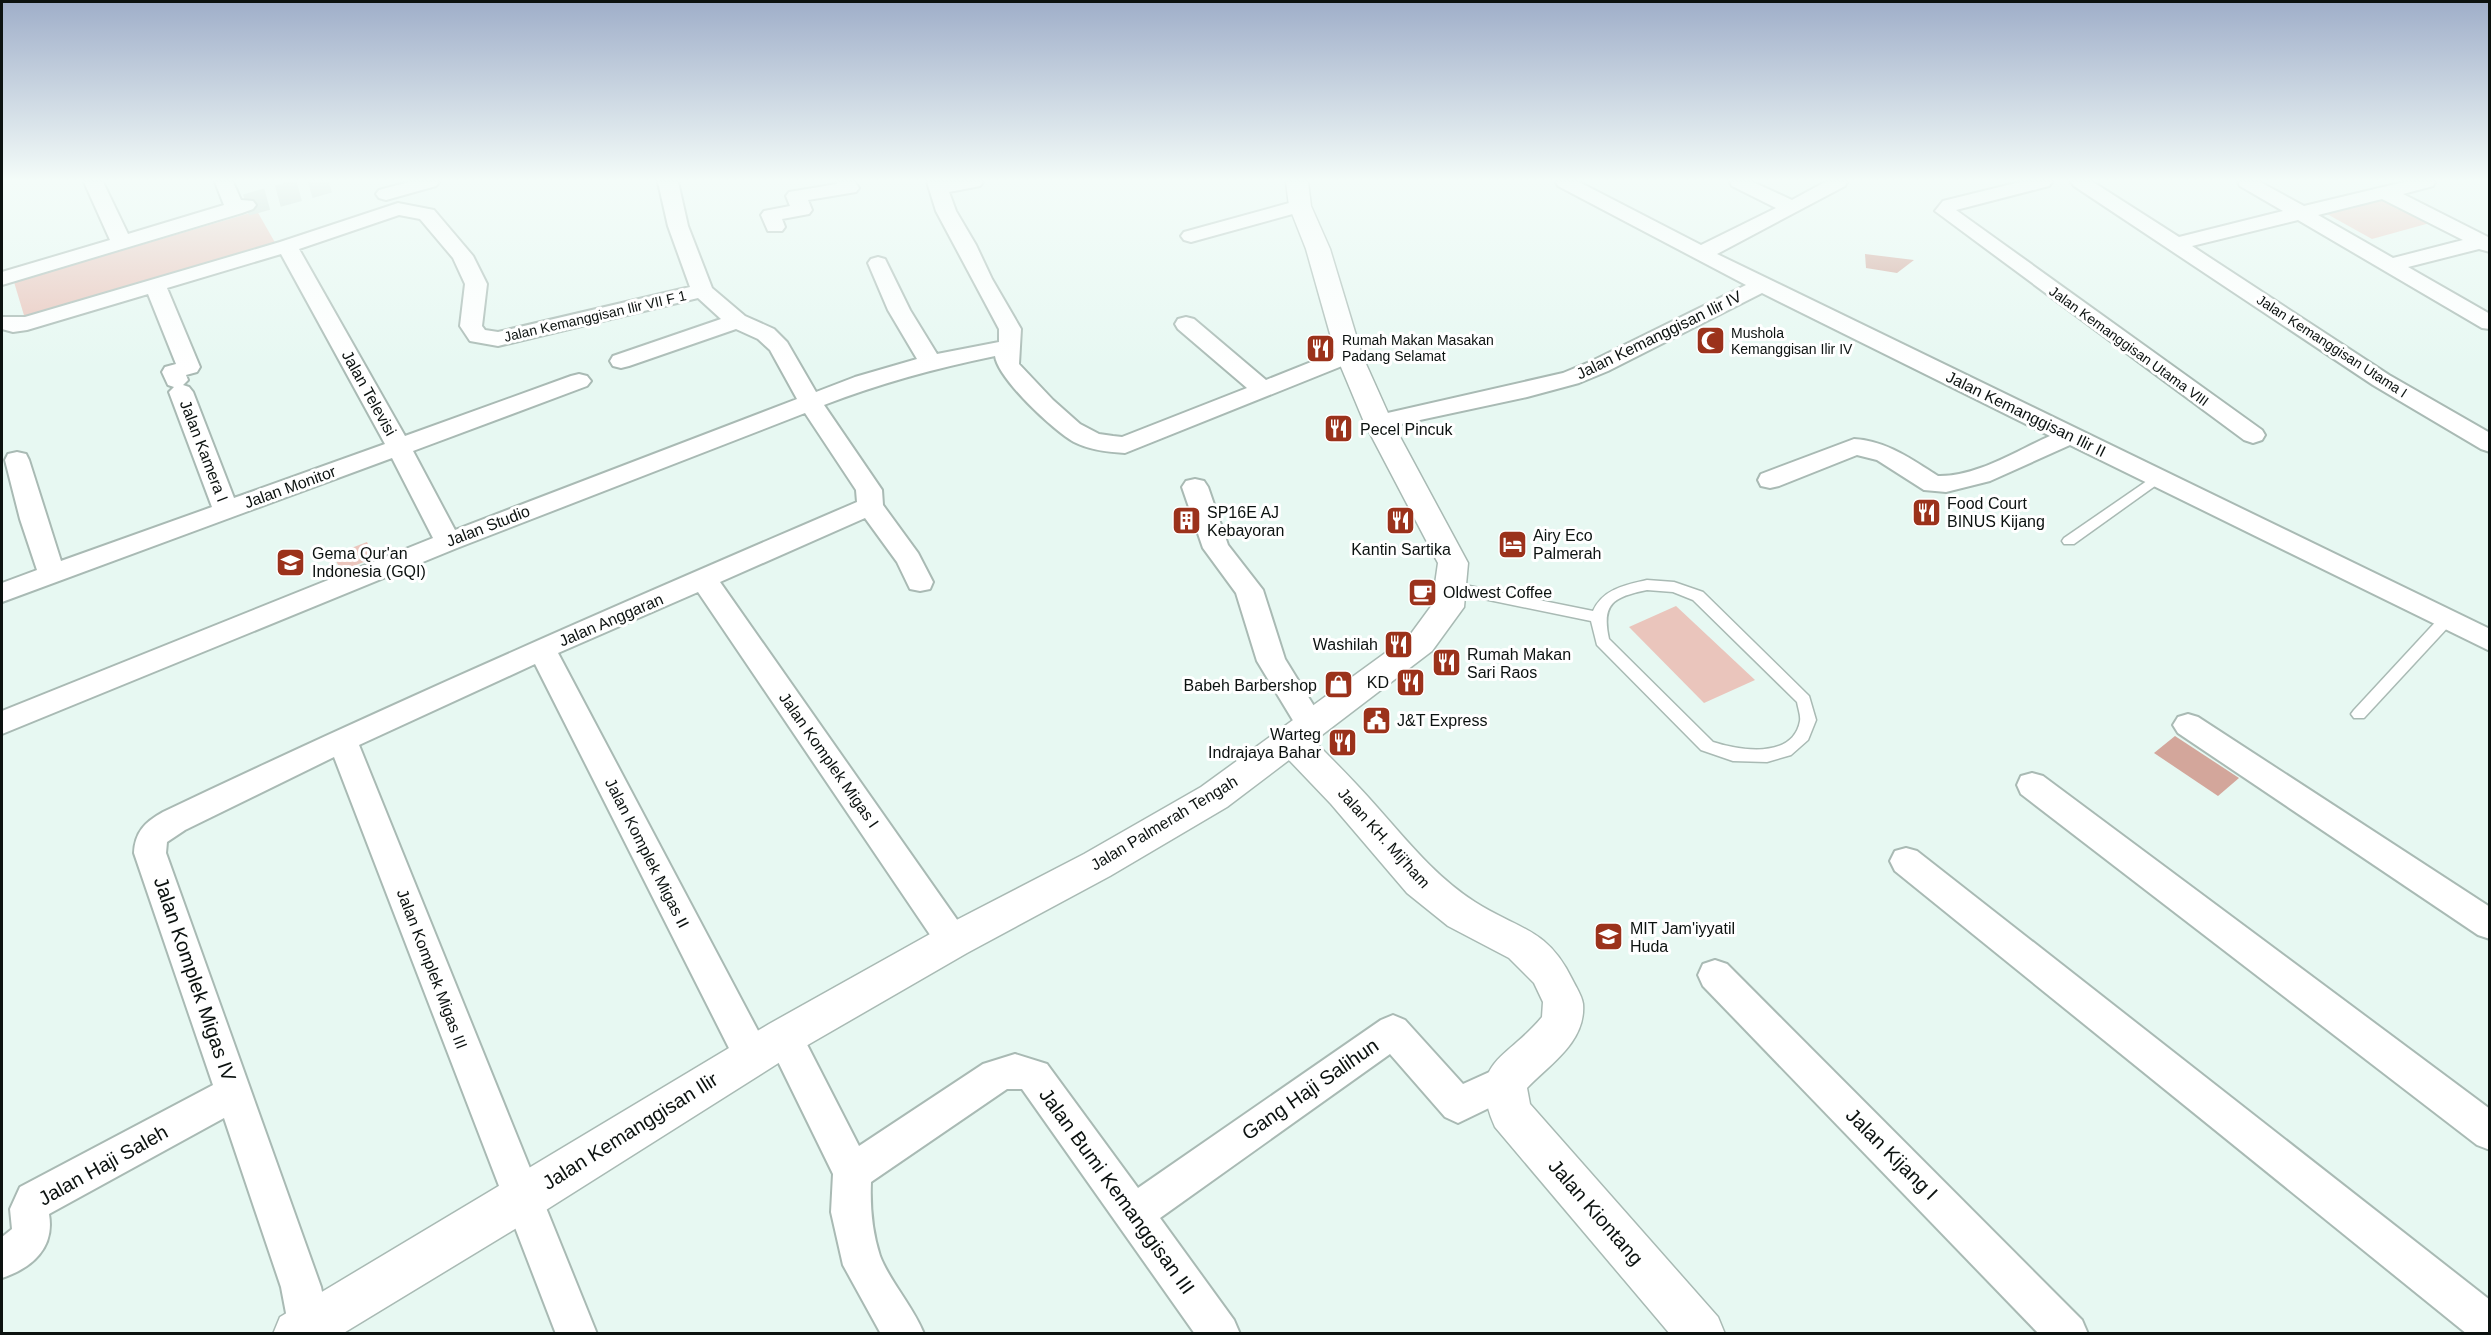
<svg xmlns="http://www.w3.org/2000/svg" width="2491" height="1335" font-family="Arial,sans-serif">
  <rect width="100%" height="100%" fill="#e7f8f2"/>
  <g fill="#eac5bc">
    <polygon points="2392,197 2437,221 2372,239 2327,214"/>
    <polygon points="257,211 277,246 26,322 14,282"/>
    <polygon points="367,542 374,558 341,571 333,555"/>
    <polygon points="1676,606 1755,680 1704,703 1629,627"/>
  </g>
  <g fill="#d3a69b">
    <polygon points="1865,254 1914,260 1897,273 1866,268"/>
    <polygon points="2175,736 2239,778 2218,796 2154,753"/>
  </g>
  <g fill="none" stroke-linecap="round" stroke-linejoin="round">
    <polyline stroke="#c6d6d0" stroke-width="22" stroke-dasharray="22 11" stroke-linecap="butt" points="246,205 329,182"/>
    <defs>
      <g id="lane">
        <polygon points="2157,474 2164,478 2162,481 2074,544 2064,544 2062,541 2064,538"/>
        <path d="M 1647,580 L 1674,582 L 1703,592 L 1809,696 L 1816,720 L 1808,740 L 1791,755 L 1767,762 L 1733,761 L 1701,750 L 1597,645 L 1591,621 L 1450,592 L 1443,587 L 1450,582 L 1593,611 C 1603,589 1625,585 1647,580 ZM 1647,590 L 1673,592 L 1693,600 L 1797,702 C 1798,708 1801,716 1800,721 C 1793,760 1738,750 1713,742 L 1609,639 C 1601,603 1614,597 1647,590 Z"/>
        <polygon points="2446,615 2451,616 2453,620 2451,624 2364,718 2354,718 2351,714 2354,710 2441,616"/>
      </g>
      <g id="street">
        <polygon points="84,182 103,182 128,234 224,205 215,182 233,182 241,200 253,201 256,205 253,209 242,213 2,285 2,272 110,240"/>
        <polygon points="409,182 439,182 436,186 386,200 379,198 376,194 379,190"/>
        <path d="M 658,182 L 678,182 L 688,226 L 712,288 L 745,316 L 774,329 L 787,342 L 816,392 L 855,377 L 917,359 L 888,310 L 868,263 L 871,259 L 878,257 L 885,259 L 910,310 L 937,354 L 999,342 L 999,329 L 936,211 L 927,182 L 983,182 L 980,186 L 949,192 L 956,211 L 976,245 L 992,279 L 1021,329 L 1019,364 L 1053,400 L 1080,424 L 1099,434 L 1113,436 L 1122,437 L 1247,388 L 1178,329 L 1175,324 L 1178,319 L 1186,317 L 1194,319 L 1266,380 L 1341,350 L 1349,348 L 1357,350 L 1360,355 L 1357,360 L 1125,453 C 1108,452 1090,450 1074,442 C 1054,431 998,379 995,356 C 936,368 881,383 824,405 L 882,490 L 883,505 L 918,553 L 933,582 L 930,589 L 920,591 L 910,589 L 897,562 L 865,518 L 720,582 L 965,931 L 970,941 L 965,951 L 953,956 L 941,951 L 698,592 L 558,653 L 765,1044 L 770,1056 L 765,1068 L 752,1073 L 739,1068 L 535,664 L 359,745 L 597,1334 L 556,1334 L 334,757 L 185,830 L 167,842 L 166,853 L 321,1287 L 331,1334 L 290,1334 L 281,1287 L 224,1118 L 49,1214 C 55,1248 32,1268 2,1278 L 2,1237 L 12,1229 L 10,1209 L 20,1187 L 213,1085 L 134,853 C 135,832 145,822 163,812 C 392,703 624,602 857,502 L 856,490 L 805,413 L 457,548 L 2,734 L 2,711 L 433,538 L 392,458 L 2,602 L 2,583 L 37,570 L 20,519 L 5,460 L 8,454 L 17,452 L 26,454 L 29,460 L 61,561 L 212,507 L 169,392 L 174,387 L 168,385 L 162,372 L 165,367 L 176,364 L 148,294 L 27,330 L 13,332 L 2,329 L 2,317 L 25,317 L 280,242 L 398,203 L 434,210 L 473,256 L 487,284 L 482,326 L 485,330 L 498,332 L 690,287 L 668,226 ZM 399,215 L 420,219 L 453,258 L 465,284 L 460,326 L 470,341 L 498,346 L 698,298 L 721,319 L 613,356 L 610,361 L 613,366 L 621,368 L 629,366 L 736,329 L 758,339 L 770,350 L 797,399 L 455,530 L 413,451 L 587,386 L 591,381 L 587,376 L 579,374 L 571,376 L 405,436 L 299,249 ZM 281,254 L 385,444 L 234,498 L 193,392 L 189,387 L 183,385 L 188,380 L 186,375 L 197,372 L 200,367 L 167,288 Z"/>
        <polygon points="837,182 855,182 859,188 856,192 808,200 812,210 809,214 782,219 785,227 782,231 768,231 761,215 764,211 790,206 786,196 789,192 837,184"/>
        <path d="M 1556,182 L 1579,182 L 1701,245 L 1776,208 L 1732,186 L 1730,182 L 1753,182 L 1792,200 L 1825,182 L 1847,182 L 1845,186 L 1717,254 L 2490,629 L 2490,651 L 2070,445 L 1990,481 L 1946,492 L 1924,490 L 1877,460 L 1857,455 L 1779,486 L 1770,488 L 1761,486 L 1758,480 L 1761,474 L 1854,439 C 1887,441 1911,459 1938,476 C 1976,477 2016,451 2050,436 L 1762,293 L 1608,371 L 1579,383 L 1527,397 L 1378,429 L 1370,427 L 1366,422 L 1370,417 L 1563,373 L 1592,361 L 1746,285 L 1558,186 Z"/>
        <polygon points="2020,182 2052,182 2049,186 1956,210 2262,430 2265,435 2262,440 2253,443 2244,440 1935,211 1943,201"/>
        <path d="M 2071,182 L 2093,182 L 2179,237 L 2283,211 L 2240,186 L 2238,182 L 2260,182 L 2304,206 L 2404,182 L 2435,182 L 2433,186 L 2403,194 L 2490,238 L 2490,252 L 2479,249 L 2408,267 L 2490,314 L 2490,329 L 2482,328 L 2298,220 L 2192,246 L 2389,375 L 2490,433 L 2490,452 L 2481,449 L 2373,385 L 2074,186 ZM 2382,199 L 2463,240 L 2393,258 L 2318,215 Z"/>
        <polygon points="1300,200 1307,202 1310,206 1307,210 1191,242 1184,240 1181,236 1184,232"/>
        <polygon points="1195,479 1204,481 1208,487 1228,545 1263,590 1285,659 1325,724 1320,732 1310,735 1300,732 1257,661 1236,593 1203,548 1182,487 1186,481"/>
        <polygon points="2188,714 2198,717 2490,907 2490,939 2478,935 2178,733 2173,725 2178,717"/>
        <polygon points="2032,773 2043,776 2490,1109 2490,1150 2477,1145 2021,794 2017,785 2021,776"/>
        <polygon points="1906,848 1917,851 2490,1300 2490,1334 2467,1334 1895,871 1890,861 1895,851"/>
        <polygon points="1715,960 1727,964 2082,1320 2088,1334 2039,1334 1703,986 1698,975 1703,964"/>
        <path d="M 1393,1015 L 1405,1020 L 1463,1084 L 1505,1065 L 1518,1070 L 1523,1082 L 1518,1094 L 1458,1123 L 1445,1117 L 1390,1054 L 1160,1218 L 1234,1320 L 1240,1334 L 1195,1334 L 1022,1089 L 1007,1089 L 871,1182 C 870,1207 872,1231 880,1256 C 890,1282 913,1306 924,1334 L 881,1334 L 843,1265 L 831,1212 L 833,1174 L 766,1037 L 771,1025 L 784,1021 L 797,1025 L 859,1146 L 983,1064 L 1015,1054 L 1047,1064 L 1138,1188 L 1381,1020 Z"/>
      </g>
      <path id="secondary" d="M 1286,182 L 1308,182 L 1311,206 L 1330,249 L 1362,355 L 1392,422 L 1468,563 L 1464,607 L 1432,651 L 1314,741 C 1336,763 1357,784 1377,807 C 1408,842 1436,877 1475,902 C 1519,930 1547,928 1572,979 C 1576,987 1582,996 1583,1004 C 1586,1042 1550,1064 1527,1088 L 1530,1104 L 1718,1317 L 1725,1334 L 1670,1334 L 1495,1127 C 1466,1061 1507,1060 1542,1017 L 1543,1002 L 1534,983 L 1509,958 L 1448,926 L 1407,893 L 1331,804 L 1289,760 L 1227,807 L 1110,876 L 967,953 L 799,1050 L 538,1215 L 342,1334 L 273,1334 L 280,1317 L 769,1024 L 939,929 L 1084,854 L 1201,787 L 1410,635 L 1432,605 L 1438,563 L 1364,422 L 1336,355 L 1306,249 L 1289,206 Z"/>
    </defs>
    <use href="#lane" stroke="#a9bab4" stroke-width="3"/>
    <use href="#street" stroke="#a9bab4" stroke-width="4"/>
    <use href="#secondary" stroke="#a9bab4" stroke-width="3"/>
    <use href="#lane" fill="#fff" fill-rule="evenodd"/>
    <use href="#street" fill="#fff" fill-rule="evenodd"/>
    <use href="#secondary" fill="#fff" fill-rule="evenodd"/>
  </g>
  <linearGradient id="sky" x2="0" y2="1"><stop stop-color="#9faec9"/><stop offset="0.49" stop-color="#f4fcf9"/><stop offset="1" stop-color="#f4fcf9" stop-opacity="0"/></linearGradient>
  <rect width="2491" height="368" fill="url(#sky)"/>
  <defs>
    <symbol id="mosque-square" viewBox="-11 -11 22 22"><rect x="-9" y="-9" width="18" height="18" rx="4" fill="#9b321b" stroke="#fff"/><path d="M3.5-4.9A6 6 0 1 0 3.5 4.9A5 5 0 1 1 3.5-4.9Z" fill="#fff"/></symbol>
    <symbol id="restaurant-square" viewBox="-11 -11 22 22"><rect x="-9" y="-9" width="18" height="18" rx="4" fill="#9b321b" stroke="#fff"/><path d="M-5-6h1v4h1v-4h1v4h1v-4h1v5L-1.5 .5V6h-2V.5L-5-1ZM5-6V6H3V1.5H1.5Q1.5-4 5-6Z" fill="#fff"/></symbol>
    <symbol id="building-square" viewBox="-11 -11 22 22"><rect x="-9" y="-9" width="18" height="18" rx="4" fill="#9b321b" stroke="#fff"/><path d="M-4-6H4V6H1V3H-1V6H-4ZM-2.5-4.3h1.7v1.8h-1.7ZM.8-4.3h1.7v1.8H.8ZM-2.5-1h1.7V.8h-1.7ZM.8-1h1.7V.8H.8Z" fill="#fff"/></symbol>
    <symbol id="hotel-square" viewBox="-11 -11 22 22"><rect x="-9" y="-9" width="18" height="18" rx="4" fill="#9b321b" stroke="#fff"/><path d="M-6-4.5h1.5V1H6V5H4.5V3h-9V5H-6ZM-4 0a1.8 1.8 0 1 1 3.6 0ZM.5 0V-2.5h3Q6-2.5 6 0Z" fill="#fff"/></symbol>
    <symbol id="school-square" viewBox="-11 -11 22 22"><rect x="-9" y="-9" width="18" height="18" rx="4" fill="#9b321b" stroke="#fff"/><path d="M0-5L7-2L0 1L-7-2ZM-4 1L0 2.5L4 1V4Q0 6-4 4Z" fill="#fff"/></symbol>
    <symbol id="cafe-square" viewBox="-11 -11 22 22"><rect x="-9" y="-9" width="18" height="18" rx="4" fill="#9b321b" stroke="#fff"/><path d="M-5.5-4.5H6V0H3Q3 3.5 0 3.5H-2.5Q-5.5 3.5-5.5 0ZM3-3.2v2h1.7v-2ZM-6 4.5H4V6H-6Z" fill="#fff"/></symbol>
    <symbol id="shop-square" viewBox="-11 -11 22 22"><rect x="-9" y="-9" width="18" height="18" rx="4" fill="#9b321b" stroke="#fff"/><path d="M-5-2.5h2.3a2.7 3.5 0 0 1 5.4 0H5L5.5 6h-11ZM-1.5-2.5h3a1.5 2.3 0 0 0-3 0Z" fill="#fff"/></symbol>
    <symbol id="civic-square" viewBox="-11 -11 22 22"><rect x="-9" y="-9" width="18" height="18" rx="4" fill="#9b321b" stroke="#fff"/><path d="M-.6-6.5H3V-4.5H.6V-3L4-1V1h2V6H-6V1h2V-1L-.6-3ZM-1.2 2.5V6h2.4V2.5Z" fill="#fff"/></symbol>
  </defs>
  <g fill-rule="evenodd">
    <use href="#mosque-square" x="1694" y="324" width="33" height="33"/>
    <use href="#restaurant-square" x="1304" y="332" width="33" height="33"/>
    <use href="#restaurant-square" x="1322" y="412" width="33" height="33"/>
    <use href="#restaurant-square" x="1910" y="496" width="33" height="33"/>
    <use href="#building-square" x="1170" y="504" width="33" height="33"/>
    <use href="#restaurant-square" x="1384" y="504" width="33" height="33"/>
    <use href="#hotel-square" x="1496" y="528" width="33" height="33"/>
    <use href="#school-square" x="274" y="546" width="33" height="33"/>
    <use href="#cafe-square" x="1406" y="576" width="33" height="33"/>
    <use href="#restaurant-square" x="1382" y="628" width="33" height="33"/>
    <use href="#restaurant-square" x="1430" y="646" width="33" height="33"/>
    <use href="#restaurant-square" x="1394" y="666" width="33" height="33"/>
    <use href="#shop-square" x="1322" y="668" width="33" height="33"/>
    <use href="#civic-square" x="1360" y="704" width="33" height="33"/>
    <use href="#restaurant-square" x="1326" y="726" width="33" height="33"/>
    <use href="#school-square" x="1592" y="920" width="33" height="33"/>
  </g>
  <g text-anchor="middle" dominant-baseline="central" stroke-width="6" stroke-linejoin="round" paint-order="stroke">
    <g font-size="14" fill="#0c1210" stroke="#fff">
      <text transform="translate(595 316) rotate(-13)">Jalan Kemanggisan Ilir VII F 1</text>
      <text transform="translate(2129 346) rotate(36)">Jalan Kemanggisan Utama VIII</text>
      <text transform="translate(2332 346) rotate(33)">Jalan Kemanggisan Utama I</text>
    </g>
    <g font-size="14" fill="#0c1210" stroke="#fff" text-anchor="start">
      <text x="1731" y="333">Mushola<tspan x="1731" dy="16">Kemanggisan Ilir IV</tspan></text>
      <text x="1342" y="340">Rumah Makan Masakan<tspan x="1342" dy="16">Padang Selamat</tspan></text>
    </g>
    <g font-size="16" fill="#0c1210" stroke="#fff">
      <text transform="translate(1659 335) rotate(-26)">Jalan Kemanggisan Ilir IV</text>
      <text transform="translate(369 393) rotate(61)">Jalan Televisi</text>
      <text transform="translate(2026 414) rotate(26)">Jalan Kemanggisan Ilir II</text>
      <text transform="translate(204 451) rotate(69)">Jalan Kamera I</text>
      <text transform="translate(290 487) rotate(-20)">Jalan Monitor</text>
      <text transform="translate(488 526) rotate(-21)">Jalan Studio</text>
      <text transform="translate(611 620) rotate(-23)">Jalan Anggaran</text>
      <text transform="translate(829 760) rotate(55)">Jalan Komplek Migas I</text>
      <text transform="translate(1164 823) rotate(-31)">Jalan Palmerah Tengah</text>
      <text transform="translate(1384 838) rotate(48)">Jalan KH. Mij'ham</text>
      <text transform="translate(647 853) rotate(63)">Jalan Komplek Migas II</text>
      <text transform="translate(432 969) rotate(69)">Jalan Komplek Migas III</text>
    </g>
    <g font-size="16" fill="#0c1210" stroke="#fff" text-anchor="start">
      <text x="1360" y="429">Pecel Pincuk</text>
      <text x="1947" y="503">Food Court<tspan x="1947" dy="18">BINUS Kijang</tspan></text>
      <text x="1207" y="512">SP16E AJ<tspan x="1207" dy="18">Kebayoran</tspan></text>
      <text x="1533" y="535">Airy Eco<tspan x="1533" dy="18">Palmerah</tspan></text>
      <text x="1401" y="549" text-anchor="middle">Kantin Sartika</text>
      <text x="312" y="553">Gema Qur'an<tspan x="312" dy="18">Indonesia (GQI)</tspan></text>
      <text x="1443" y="592">Oldwest Coffee</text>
      <text x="1378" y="644" text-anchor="end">Washilah</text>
      <text x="1467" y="654">Rumah Makan<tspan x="1467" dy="18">Sari Raos</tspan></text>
      <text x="1389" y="682" text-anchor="end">KD</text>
      <text x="1317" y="685" text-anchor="end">Babeh Barbershop</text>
      <text x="1397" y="720">J&amp;T Express</text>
      <text x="1321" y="734" text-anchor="end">Warteg<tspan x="1321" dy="18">Indrajaya Bahar</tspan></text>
      <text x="1630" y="928">MIT Jam'iyyatil<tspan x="1630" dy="18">Huda</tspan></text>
    </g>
    <g font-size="20" fill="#0c1210" stroke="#fff">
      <text transform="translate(195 979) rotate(71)">Jalan Komplek Migas IV</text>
      <text transform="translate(1310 1089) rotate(-35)">Gang Haji Salihun</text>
      <text transform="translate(630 1131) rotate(-32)">Jalan Kemanggisan Ilir</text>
      <text transform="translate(1892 1154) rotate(45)">Jalan Kijang I</text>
      <text transform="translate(103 1165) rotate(-29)">Jalan Haji Saleh</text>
      <text transform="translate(1117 1191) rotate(54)">Jalan Bumi Kemanggisan III</text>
      <text transform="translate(1596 1212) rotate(49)">Jalan Kiontang</text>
    </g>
  </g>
  <rect width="2491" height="1335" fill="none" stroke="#0c1210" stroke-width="6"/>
</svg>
